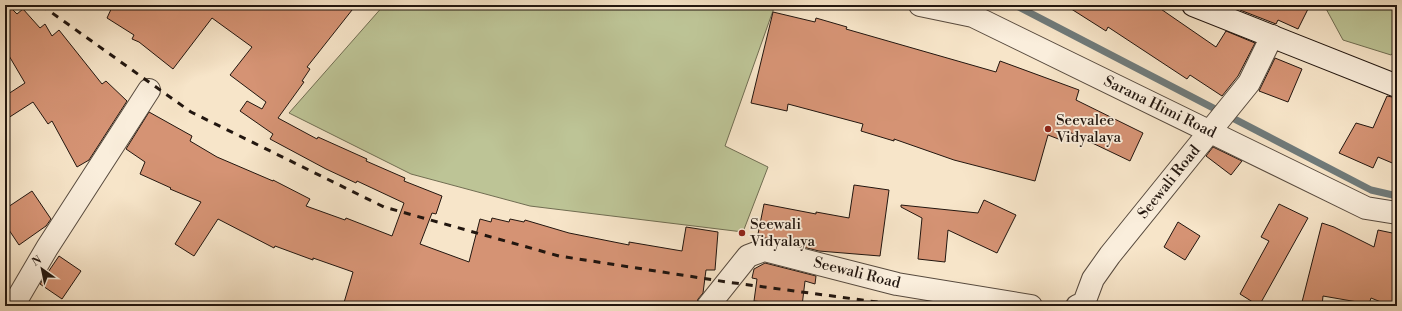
<svg xmlns="http://www.w3.org/2000/svg" width="1402" height="311" font-family="'Libre Bodoni',serif">
  <rect width="100%" height="100%" fill="#f7e5c9"/>
  <filter id="stains"><feTurbulence type="fractalNoise" baseFrequency=".005" numOctaves="4"/><feColorMatrix values="0 0 0 0 .2 0 0 0 0 .09 0 0 0 0 .02 0 0 0 .5 -.17"/></filter>
  <radialGradient id="worn" r=".72"><stop offset=".6" stop-color="#630" stop-opacity="0"/><stop offset="1" stop-color="#630" stop-opacity=".3"/></radialGradient>
  <g fill="#bdc496" stroke="#706d52">
    <polygon points="384,5 775,5 725,146 768,167 743,232 530,206 411,174 289,113"/>
    <polygon points="1324,5 1397,5 1397,48 1391,55 1343,40"/>
  </g>
  <g fill="none" stroke-linecap="round" stroke-linejoin="round">
    <polyline stroke="#6f7a7a" stroke-width="7" points="1015,5 1371,190 1397,196"/>
  </g>
  <g fill="#d59374" stroke="#22160f">
    <polygon points="5,5 8,5 17,14 23,9 40,28 45,24 52,36 59,30 102,84 106,81 127,101 89,160 77,167 52,121 48,124 33,102 5,120 5,96 25,83 5,49"/>
    <polygon points="113,5 356,5 307,67 310,69 302,81 304,82 278,118 317,139 318,137 367,159 366,161 405,178 404,181 442,196 436,214 432,213 420,244 469,262 480,219 491,222 492,218 509,222 510,219 524,222 525,220 569,233 629,245 629,242 682,251 686,227 718,232 715,270 706,270 703,293 698,299 696,306 343,306 353,272 313,258 313,260 275,246 274,248 218,219 194,256 175,244 201,202 170,189 171,188 140,174 145,162 126,149 149,112 192,136 190,141 217,157 273,181 273,180 310,199 306,206 345,220 346,218 392,236 404,203 357,181 356,183 326,169 270,139 273,134 240,111 247,101 262,109 266,102 230,75 252,47 212,18 173,69 139,42 132,39 134,35 107,18"/>
    <polygon points="1065,5 1155,5 1216,47 1226,31 1255,43 1238,76 1222,96 1190,75 1187,79 1108,27 1106,31"/>
    <polygon points="1243,5 1310,5 1298,29 1278,20 1276,24 1240,10"/>
    <polygon points="773,12 815,22 816,18 847,27 846,29 996,72 1000,61 1079,90 1076,100 1143,133 1130,161 1065,130 1061,140 1048,135 1035,181 954,160 894,139 894,141 861,131 863,124 788,104 787,111 751,103"/>
    <polygon points="1275,58 1302,69 1288,102 1259,91"/>
    <polygon points="1387,96 1397,98 1397,165 1378,157 1373,168 1339,153 1356,123 1373,128"/>
    <polygon points="1213,147 1242,161 1231,175 1206,156"/>
    <polygon points="854,185 889,190 880,256 819,251 767,238 757,239 764,204 816,214 816,212 849,218"/>
    <polygon points="32,191 51,219 46,226 19,245 5,224 5,209"/>
    <polygon points="984,200 1016,215 997,253 948,230 945,262 918,259 922,218 901,207 901,205 978,213"/>
    <polygon points="1279,204 1308,218 1259,306 1240,294 1269,241 1261,237"/>
    <polygon points="1178,222 1200,236 1185,260 1164,247"/>
    <polygon points="1322,223 1334,227 1374,247 1378,230 1397,234 1397,306 1391,306 1371,298 1369,304 1323,296 1322,306 1301,306"/>
    <polygon points="59,256 81,271 62,299 40,284"/>
    <polygon points="765,263 816,276 815,284 805,281 802,306 779,306 780,304 754,301 757,279 752,278 754,269"/>
  </g>
  <g fill="none" stroke-linecap="round" stroke-linejoin="round">
    <defs>
      <g id="street">
        <polyline points="920,5 973,16 1366,208 1397,213"/>
        <polyline points="13,306 47,248 149,90"/>
        <polyline points="708,306 748,256 764,250 897,284 1031,306"/>
        <polyline points="1077,306 1084,303 1093,279 1110,255 1249,83 1272,36"/>
      </g>
      <polyline id="secondary" points="1193,5 1397,86"/>
    </defs>
    <use href="#street" stroke="#574a3e" stroke-width="24"/>
    <use href="#secondary" stroke="#22160f" stroke-width="24"/>
    <use href="#street" stroke="#faeedc" stroke-width="22"/>
    <use href="#secondary" stroke="#faeedc" stroke-width="22"/>
    <polyline stroke="#22160f" stroke-width="3" stroke-dasharray="7 7" stroke-linecap="butt" points="41,5 191,112 384,207 559,256 727,282 907,306"/>
  </g>
  <g fill="#8f2418" stroke="#faeedc" stroke-width="1.5">
    <circle cx="1048" cy="129" r="4"/>
    <circle cx="742" cy="233" r="4"/>
  </g>
  <g text-anchor="middle" dominant-baseline="central" stroke-width="3.5" stroke-linejoin="round" paint-order="stroke">
    <g font-size="15" fill="#22160f" stroke="#faeedc">
      <text transform="translate(1160 107) rotate(26)">Sarana Himi Road</text>
      <text transform="translate(1169 182) rotate(-51)">Seewali Road</text>
      <text transform="translate(857 273) rotate(14)">Seewali Road</text>
    </g>
    <g font-size="15" fill="#22160f" stroke="#faeedc" text-anchor="start">
      <text x="1056" y="120">Seevalee<tspan x="1056" dy="17">Vidyalaya</tspan></text>
      <text x="750" y="224">Seewali<tspan x="750" dy="17">Vidyalaya</tspan></text>
    </g>
  </g>
  <rect width="1402" height="311" fill="none" stroke="#f7e5c9" stroke-width="20"/>
  <rect x="6" y="6" width="1390" height="299" fill="none" stroke="#22160f" stroke-width="2"/>
  <rect x="10" y="10" width="1382" height="291" fill="none" stroke="#22160f"/>
  <g transform="translate(42 269) rotate(327)" stroke="#faeedc" stroke-width="3" paint-order="stroke">
  <path d="M0-3L7 15L0 10L-7 15Z" fill="#22160f"/>
  <text y="-6" font-size="11" font-weight="bold" text-anchor="middle" fill="#22160f">N</text>
  </g>
  <rect width="100%" height="100%" filter="url(#stains)"/>
  <rect width="100%" height="100%" fill="url(#worn)"/>
</svg>
